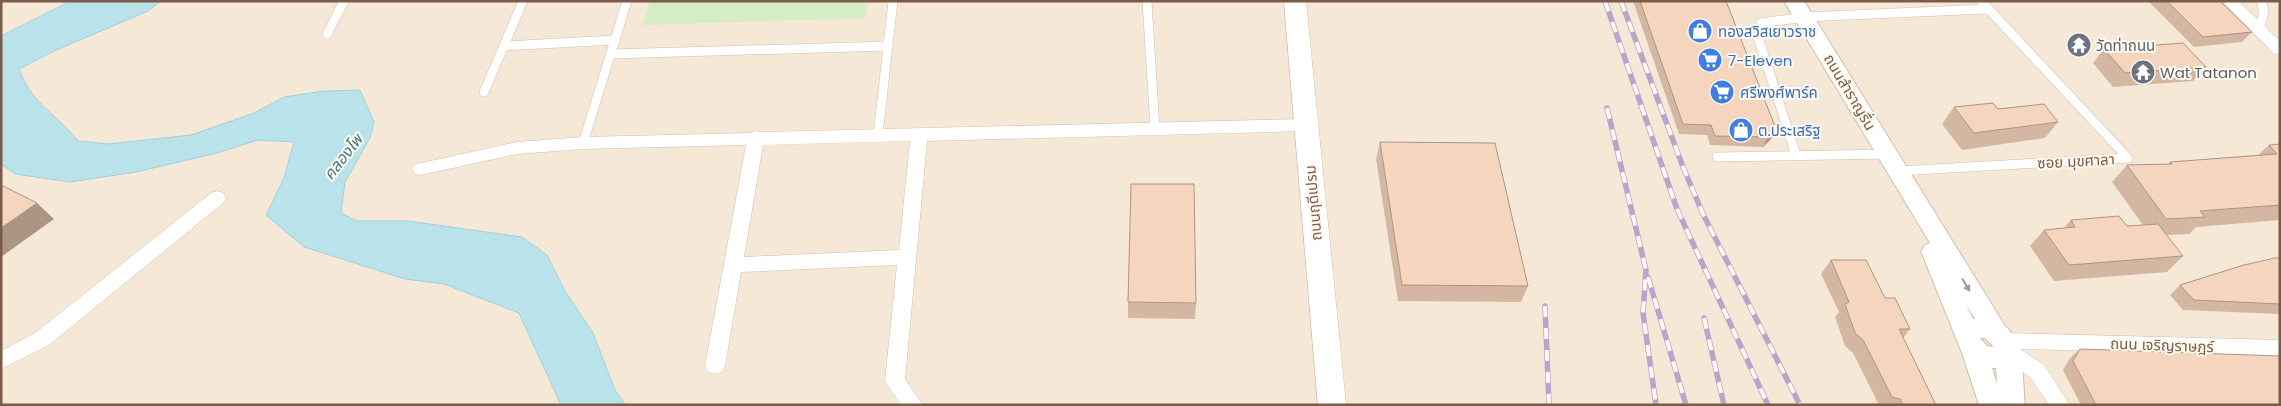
<svg xmlns="http://www.w3.org/2000/svg" width="2281" height="406" font-family="Poppins,'Noto Sans Thai',sans-serif">
  <rect width="100%" height="100%" fill="#fef6e8"/>
  <rect fill="#f6e8d6" x="1" y="1" width="2279" height="404"/>
  <polygon fill="#d5edc5" points="650,1 868,1 865,18 643,25"/>
  <path fill="#bae2ea" stroke="#a0d2dc" d="M 71,1 L 161,1 L 148,11 L 54,51 L 19,69 C 32,105 56,113 78,141 L 108,144 L 191,135 L 254,113 L 284,97 L 324,91 L 360,90 L 374,122 L 370,138 L 345,182 L 341,213 L 357,221 L 408,221 L 522,237 L 547,255 L 565,291 L 593,333 L 615,390 L 626,405 L 561,405 L 519,313 L 444,284 L 405,279 L 304,247 L 266,215 L 284,178 L 294,142 L 258,140 L 217,153 L 136,172 L 70,182 L 15,174 L 1,164 L 1,36 Z"/>
  <g fill="none" stroke-linecap="round" stroke-linejoin="round">
    <defs>
      <g id="service">
        <polyline points="1147,1 1155,129"/>
        <polyline points="1981,1 2128,158"/>
        <polyline points="2259,31 2264,11 2261,1"/>
        <polyline points="327,34 344,1"/>
        <polyline points="505,46 615,40"/>
        <polyline points="611,54 888,46"/>
        <polyline points="484,92 523,1"/>
        <polyline points="878,135 893,1"/>
        <polyline points="583,143 627,1"/>
        <polyline points="1796,155 1758,37 1761,23 1804,17 1987,9"/>
        <polyline points="1717,157 1888,154"/>
        <polyline points="1899,171 2128,158"/>
      </g>
      <g id="minor">
        <polygon points="2222,1 2238,1 2280,41 2280,55 2274,54"/>
        <path d="M 1306,119 L 1312,121 L 1314,125 L 1312,129 L 1306,131 L 927,141 L 905,379 L 923,405 L 901,405 L 885,381 L 897,265 L 741,272 L 725,366 L 722,372 L 715,374 L 708,372 L 705,366 L 746,145 L 583,149 L 517,154 L 421,175 L 415,174 L 412,169 L 415,164 L 421,163 L 517,142 L 583,137 L 750,133 L 756,131 L 761,132 ZM 910,141 L 899,250 L 744,257 L 763,145 Z"/>
        <polygon points="217,191 223,193 226,198 223,203 49,345 1,369 1,351 35,333 211,193"/>
        <polygon points="2005,333 2280,340 2280,356 2020,349 2044,365 2070,405 2049,405 2030,377 2000,357 1997,351 1999,347 1995,341 1998,335"/>
      </g>
      <path id="tertiary" d="M 1784,1 L 1804,1 L 2005,326 C 2026,343 2022,380 2025,405 L 1979,405 L 1962,353 L 1921,251 L 1925,245 L 1930,243 ZM 1966,304 L 1975,319 L 1973,319 ZM 1980,338 L 1985,338 L 1994,347 L 1987,346 ZM 1992,368 L 1996,368 L 1997,384 Z"/>
      <polygon id="secondary" points="1284,1 1306,1 1346,405 1318,405"/>
    </defs>
    <use href="#service" stroke="#d2beac" stroke-width="10"/>
    <use href="#minor" stroke="#d2beac" stroke-width="1"/>
    <use href="#tertiary" stroke="#d2beac" stroke-width="2"/>
    <use href="#secondary" stroke="#d7c0ac" stroke-width="1"/>
    <use href="#service" stroke="#fff" stroke-width="9"/>
    <use href="#minor" fill="#fff" fill-rule="evenodd"/>
    <use href="#tertiary" fill="#fff" fill-rule="evenodd"/>
    <use href="#secondary" fill="#fff" fill-rule="evenodd"/>
    <defs>
      <g id="rail">
        <polyline points="1605,1 1677,209 1768,405"/>
        <polyline points="1621,1 1683,167 1703,214 1800,405"/>
        <polyline points="1607,108 1646,270 1643,313 1656,405"/>
        <polyline points="1648,277 1686,405"/>
        <polyline points="1545,306 1549,405"/>
        <polyline points="1704,318 1724,405"/>
      </g>
    </defs>
    <use href="#rail" stroke="#b9a4ca" stroke-width="5.5"/>
    <use href="#rail" stroke="#fff9f0" stroke-width="4" stroke-dasharray="11" stroke-linecap="butt"/>
  </g>
  <g fill="#d3b7a3">
    <polygon points="1633,1 1726,1 1771,139 1763,147 1710,145 1707,135 1679,134"/>
    <polygon points="2148,1 2220,1 2252,32 2242,42 2194,47"/>
    <polygon points="2104,49 2206,67 2193,81 2113,87 2093,63"/>
    <polygon points="1954,107 1998,109 2058,122 2045,138 1962,150 1942,124"/>
    <polygon points="1380,142 1528,286 1521,302 1398,301 1376,159"/>
    <polygon points="2280,144 2280,220 2196,227 2189,234 2166,235 2183,256 2167,272 2054,281 2030,246 2044,230 2064,228 2071,220 2127,226 2143,225 2112,182 2127,165 2168,164 2170,162 2258,155 2269,145"/>
    <polygon points="2280,258 2280,314 2183,310 2170,295 2180,285"/>
    <polygon points="1831,260 1885,298 1910,329 1903,338 1936,405 1879,405 1853,353 1845,346 1835,317 1839,312 1821,274"/>
    <polygon points="1128,302 1196,303 1195,319 1128,318"/>
    <polygon points="2080,349 2280,405 2081,405 2063,370 2070,358"/>
  </g>
  <g fill="#ac9585">
    <polygon points="1776,129 1771,139 1763,147 1768,137"/>
    <polygon points="37,203 54,219 1,257 1,228"/>
  </g>
  <g fill="#f5d5be" stroke="#ac9585">
    <polygon points="1640,1 1726,1 1776,129 1768,137 1715,136 1711,125 1683,124"/>
    <polygon points="2167,1 2220,1 2252,32 2203,37"/>
    <polygon points="2183,43 2206,67 2125,73 2104,49"/>
    <polygon points="1993,103 1998,109 2044,104 2058,122 1974,133 1954,107"/>
    <polygon points="1380,142 1495,143 1528,286 1402,285"/>
    <polygon points="2280,144 2280,205 2200,211 2205,217 2166,219 2127,165 2172,164 2170,162 2277,154 2269,145"/>
    <polygon points="1131,184 1194,184 1196,303 1128,302"/>
    <polygon points="1,185 37,203 1,228"/>
    <polygon points="2119,216 2127,226 2158,224 2183,256 2069,265 2044,230 2075,227 2071,220"/>
    <polygon points="2275,258 2280,258 2280,304 2194,300 2180,285 2244,265"/>
    <polygon points="1831,260 1866,260 1885,298 1895,298 1910,329 1899,329 1936,405 1903,405 1900,399 1892,397 1863,340 1855,333 1845,304 1849,302"/>
    <polygon points="2080,349 2280,356 2280,405 2096,405 2073,361"/>
  </g>
  <defs><path id="oneway-solid" d="M-6-.8H1V-3.2L6.5 0L1 3.2V.8H-6Z" transform="scale(1.25)"/></defs>
  <use fill="#a99589" href="#oneway-solid" transform="translate(1966 285) rotate(59)"/>
  <defs>
    <symbol id="shop-disc" viewBox="-11 -11 22 22"><circle r="9.5" fill="#3f7fe0" stroke="#fff9f0"/><path d="M-5-2.5h2.3a2.7 3.5 0 0 1 5.4 0H5L5.5 6h-11ZM-1.5-2.5h3a1.5 2.3 0 0 0-3 0Z" fill="#fff"/></symbol>
    <symbol id="temple-disc" viewBox="-11 -11 22 22"><circle r="9.5" fill="#6b7280" stroke="#fff9f0"/><path d="M0-6L5-2H3V0L6.5 2.5H4V6H1.5V3h-3V6H-4V2.5H-6.5L-3 0V-2H-5Z" fill="#fff"/></symbol>
    <symbol id="supermarket-disc" viewBox="-11 -11 22 22"><circle r="9.5" fill="#3f7fe0" stroke="#fff9f0"/><path d="M-6-5.5h2.5l.6 2H6L4.5 2H-2.5L-4.4-4H-6ZM-1.5 3.2a1.3 1.3 0 1 0 .1 0ZM3 3.2a1.3 1.3 0 1 0 .1 0Z" fill="#fff"/></symbol>
  </defs>
  <g fill-rule="evenodd">
    <use href="#shop-disc" x="1686" y="17" width="28" height="28"/>
    <use href="#temple-disc" x="2065" y="31" width="28" height="28"/>
    <use href="#supermarket-disc" x="1696" y="46" width="28" height="28"/>
    <use href="#temple-disc" x="2129" y="58" width="28" height="28"/>
    <use href="#supermarket-disc" x="1708" y="78" width="28" height="28"/>
    <use href="#shop-disc" x="1727" y="116" width="28" height="28"/>
  </g>
  <g text-anchor="middle" dominant-baseline="central" stroke-width="4" stroke-linejoin="round" paint-order="stroke">
    <g font-size="15" fill="#366cbe" stroke="#fff9f0" text-anchor="start">
      <text x="1718" y="31">ทองสวิสเยาวราช</text>
      <text x="1728" y="60">7-Eleven</text>
      <text x="1740" y="92">ศรีพงศ์พาร์ค</text>
      <text x="1758" y="130">ต.ประเสริฐ</text>
    </g>
    <g font-size="15" fill="#5b616d" stroke="#fff9f0" text-anchor="start">
      <text x="2096" y="45">วัดท่าถนน</text>
      <text x="2160" y="72">Wat Tatanon</text>
    </g>
    <g font-size="15" fill="#7b5c49" stroke="#fff9f0">
      <text transform="translate(1850 92) rotate(59)">ถนนสำราญรื่น</text>
      <text transform="translate(2076 161) rotate(-3)">ซอย มุขศาลา</text>
      <text transform="translate(1313 203) rotate(-95)">ถนนฤดีเปรม</text>
      <text transform="translate(2162 345) rotate(2)">ถนน เจริญราษฎร์</text>
    </g>
    <g font-size="16" font-style="italic" fill="#3e7b88" stroke="#fff9f0">
      <text transform="translate(343 157) rotate(-52)">คลองโพ</text>
    </g>
  </g>
  <rect width="2281" height="406" fill="none" stroke="#7b5c49" stroke-width="5"/>
</svg>
